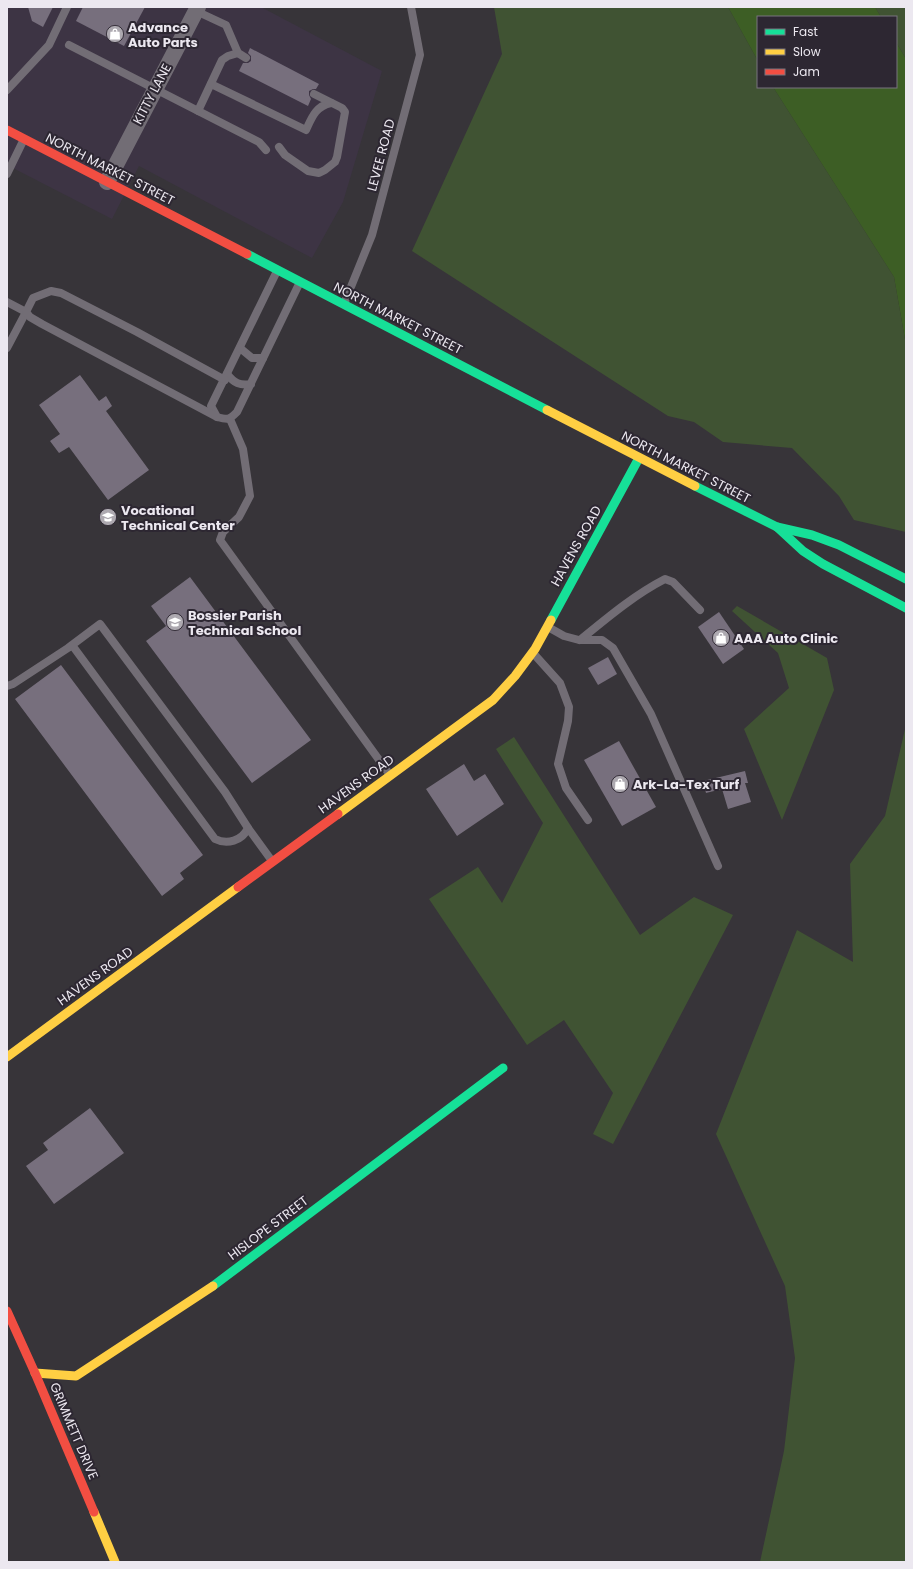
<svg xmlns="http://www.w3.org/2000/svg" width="913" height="1569" font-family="Poppins,sans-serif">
  <rect width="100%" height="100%" fill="#373439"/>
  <polygon fill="#3d3444" points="7,7 261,7 382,71 343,202 312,258 139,166 112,219 7,165"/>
  <g fill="#405333">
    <polygon points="494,7 728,7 758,61 758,87 773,87 894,277 906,345 906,532 854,520 839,496 792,448 723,442 694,422 668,416 412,251 502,54"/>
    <polygon points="875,7 906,7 906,59 896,42 896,17 881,17"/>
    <polygon points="737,606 827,658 834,690 782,820 744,729 789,688 778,653 732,611"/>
    <polygon points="906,725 906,1562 760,1562 784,1451 795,1358 785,1286 716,1134 797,930 853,962 850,864 885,816"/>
    <polygon points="514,737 640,935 694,897 733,915 613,1144 593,1134 613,1093 564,1020 527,1045 429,899 478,867 502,903 543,823 496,749"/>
  </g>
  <g fill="#3d5e25">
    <polygon points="728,7 875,7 881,17 758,17 758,61"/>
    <polygon points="896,42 906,59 906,345 894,277 773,87 896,87"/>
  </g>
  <g fill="#776f7d">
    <polygon points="28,7 53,7 43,27 32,21"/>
    <polygon points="83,7 145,7 124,46 76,21"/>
    <polygon points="250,48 319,84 316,89 313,89 309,91 309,95 311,99 308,106 239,71 243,63 248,63 251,61 251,56 248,53"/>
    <polygon points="80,375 99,401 106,396 112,406 106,411 149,470 108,500 69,447 59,453 50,441 60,434 39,405"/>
    <polygon points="190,577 311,740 252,783 146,641 166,626 151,606"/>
    <polygon points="719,612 744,649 723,664 698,627"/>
    <polygon points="608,657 617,674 598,685 588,668"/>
    <polygon points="61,665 203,855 180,873 184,879 162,896 15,699"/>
    <polygon points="619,741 656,807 622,826 584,760"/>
    <polygon points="464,764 474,781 485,774 504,804 457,836 426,789"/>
    <polygon points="745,771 748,783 745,783 751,802 728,809 722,789 706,793 703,781"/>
    <polygon points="90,1108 124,1153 54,1204 26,1166 48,1150 43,1143"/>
  </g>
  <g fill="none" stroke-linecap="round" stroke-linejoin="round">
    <g stroke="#726d75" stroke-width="8">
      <polyline points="196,11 226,25 238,53 246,58"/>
      <polyline points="69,45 259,142 266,150"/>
      <path d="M 211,84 L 306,130 C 312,117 316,106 331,103"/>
      <polyline points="7,90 49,45 67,7"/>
      <polyline points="198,111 222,60 228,56 238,53"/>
      <polyline points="279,147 285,155 308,171 319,173 325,170 335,162 337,157 345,112 342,108 314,94"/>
      <polyline points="7,174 24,139"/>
      <path d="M 277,271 L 211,406 L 217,417 C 228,420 229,420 237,412 L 300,282"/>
      <polyline points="7,302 26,312 7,348"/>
      <polyline points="344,304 372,235 420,55 411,7"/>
      <polyline points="240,348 252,358 263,358"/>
      <path d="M 227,374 C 234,383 240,386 251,384"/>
      <polyline points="217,417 42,324 30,317 26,312 33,298 51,291 61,293 137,332 225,380"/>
      <polyline points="230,419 243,449 250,496 239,517 223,532 220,540 390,775"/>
      <polyline points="548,627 564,636 579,640 602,640 613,648 651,714 718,866"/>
      <path d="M 580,640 C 607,618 634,595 665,579 L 673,582 L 700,610"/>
      <polyline points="533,653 560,683 569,707 568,721 558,764 566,788 588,820"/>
      <path d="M 7,686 L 13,684 L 68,648 L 100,624 L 225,792 L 248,828 C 242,841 227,845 215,839 L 72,645"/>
      <polyline points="248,828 272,861"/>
    </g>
    <polyline stroke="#726d75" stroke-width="16" points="107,182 198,7"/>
    <g stroke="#16e098" stroke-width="9">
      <polyline points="247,254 547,410"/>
      <polyline points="695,486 777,527 812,535 839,545 906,579"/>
      <polyline points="777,527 803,551 823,564 906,608"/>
      <polyline points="551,620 639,458"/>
      <polyline points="213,1286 503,1068"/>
    </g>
    <g stroke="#ffcf43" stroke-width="9">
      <polyline points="547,410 695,486"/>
      <polyline points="338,814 493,700 515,676 535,649 551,620"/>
      <polyline points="7,1057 238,887"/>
      <polyline points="35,1373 76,1376 213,1286"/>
      <polyline points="94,1512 115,1562"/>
    </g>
    <g stroke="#f24e42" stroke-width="9">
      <polyline points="7,130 247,254"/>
      <polyline points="238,887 338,814"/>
      <polyline points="7,1311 35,1373 94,1512"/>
    </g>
  </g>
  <defs>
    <symbol id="shop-disc" viewBox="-11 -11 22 22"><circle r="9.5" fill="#ada9b0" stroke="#2d2732"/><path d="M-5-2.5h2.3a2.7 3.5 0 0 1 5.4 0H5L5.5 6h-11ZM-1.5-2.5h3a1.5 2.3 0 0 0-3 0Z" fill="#fff"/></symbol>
    <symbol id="school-disc" viewBox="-11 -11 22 22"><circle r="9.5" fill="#ada9b0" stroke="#2d2732"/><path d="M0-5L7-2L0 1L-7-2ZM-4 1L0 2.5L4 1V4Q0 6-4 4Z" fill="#fff"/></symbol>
  </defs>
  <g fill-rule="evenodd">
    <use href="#shop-disc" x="105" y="24" width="20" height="20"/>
    <use href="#school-disc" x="98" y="507" width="20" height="20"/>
    <use href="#school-disc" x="165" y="612" width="20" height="20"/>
    <use href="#shop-disc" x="711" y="628" width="20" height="20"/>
    <use href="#shop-disc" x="610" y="774" width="20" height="20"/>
  </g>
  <g text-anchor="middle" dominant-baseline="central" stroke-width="4" stroke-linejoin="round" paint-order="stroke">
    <g font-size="13" font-weight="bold" fill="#ece8f0" stroke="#2d2732" text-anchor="start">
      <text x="128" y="27">Advance<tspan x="128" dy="15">Auto Parts</tspan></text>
      <text x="121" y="510">Vocational<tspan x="121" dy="15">Technical Center</tspan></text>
      <text x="188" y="615">Bossier Parish<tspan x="188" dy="15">Technical School</tspan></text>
      <text x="734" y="638">AAA Auto Clinic</text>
      <text x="633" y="784">Ark-La-Tex Turf</text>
    </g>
    <g font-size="13" fill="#ece8f0" stroke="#2d2732">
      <text transform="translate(152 94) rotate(-62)">KITTY LANE</text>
      <text transform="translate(381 155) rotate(-75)">LEVEE ROAD</text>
      <text transform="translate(110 169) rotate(27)">NORTH MARKET STREET</text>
      <text transform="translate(398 318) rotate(27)">NORTH MARKET STREET</text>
      <text transform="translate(686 467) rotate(27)">NORTH MARKET STREET</text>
      <text transform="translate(576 546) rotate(-61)">HAVENS ROAD</text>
      <text transform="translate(356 784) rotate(-36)">HAVENS ROAD</text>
      <text transform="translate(95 976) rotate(-36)">HAVENS ROAD</text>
      <text transform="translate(268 1228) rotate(-37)">HISLOPE STREET</text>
      <text transform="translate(74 1431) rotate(67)">GRIMMETT DRIVE</text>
    </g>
  </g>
  <rect width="913" height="1569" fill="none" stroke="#ece8f0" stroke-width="16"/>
  <rect x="757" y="16" width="140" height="72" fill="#2d2732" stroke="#79747e"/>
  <rect x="765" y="29" width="20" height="6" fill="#16e098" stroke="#79747e"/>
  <text x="793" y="36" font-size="12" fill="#ece8f0">Fast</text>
  <rect x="765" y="49" width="20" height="6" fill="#ffcf43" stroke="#79747e"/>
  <text x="793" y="56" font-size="12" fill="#ece8f0">Slow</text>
  <rect x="765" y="69" width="20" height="6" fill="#f24e42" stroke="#79747e"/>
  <text x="793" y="76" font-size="12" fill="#ece8f0">Jam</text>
</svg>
